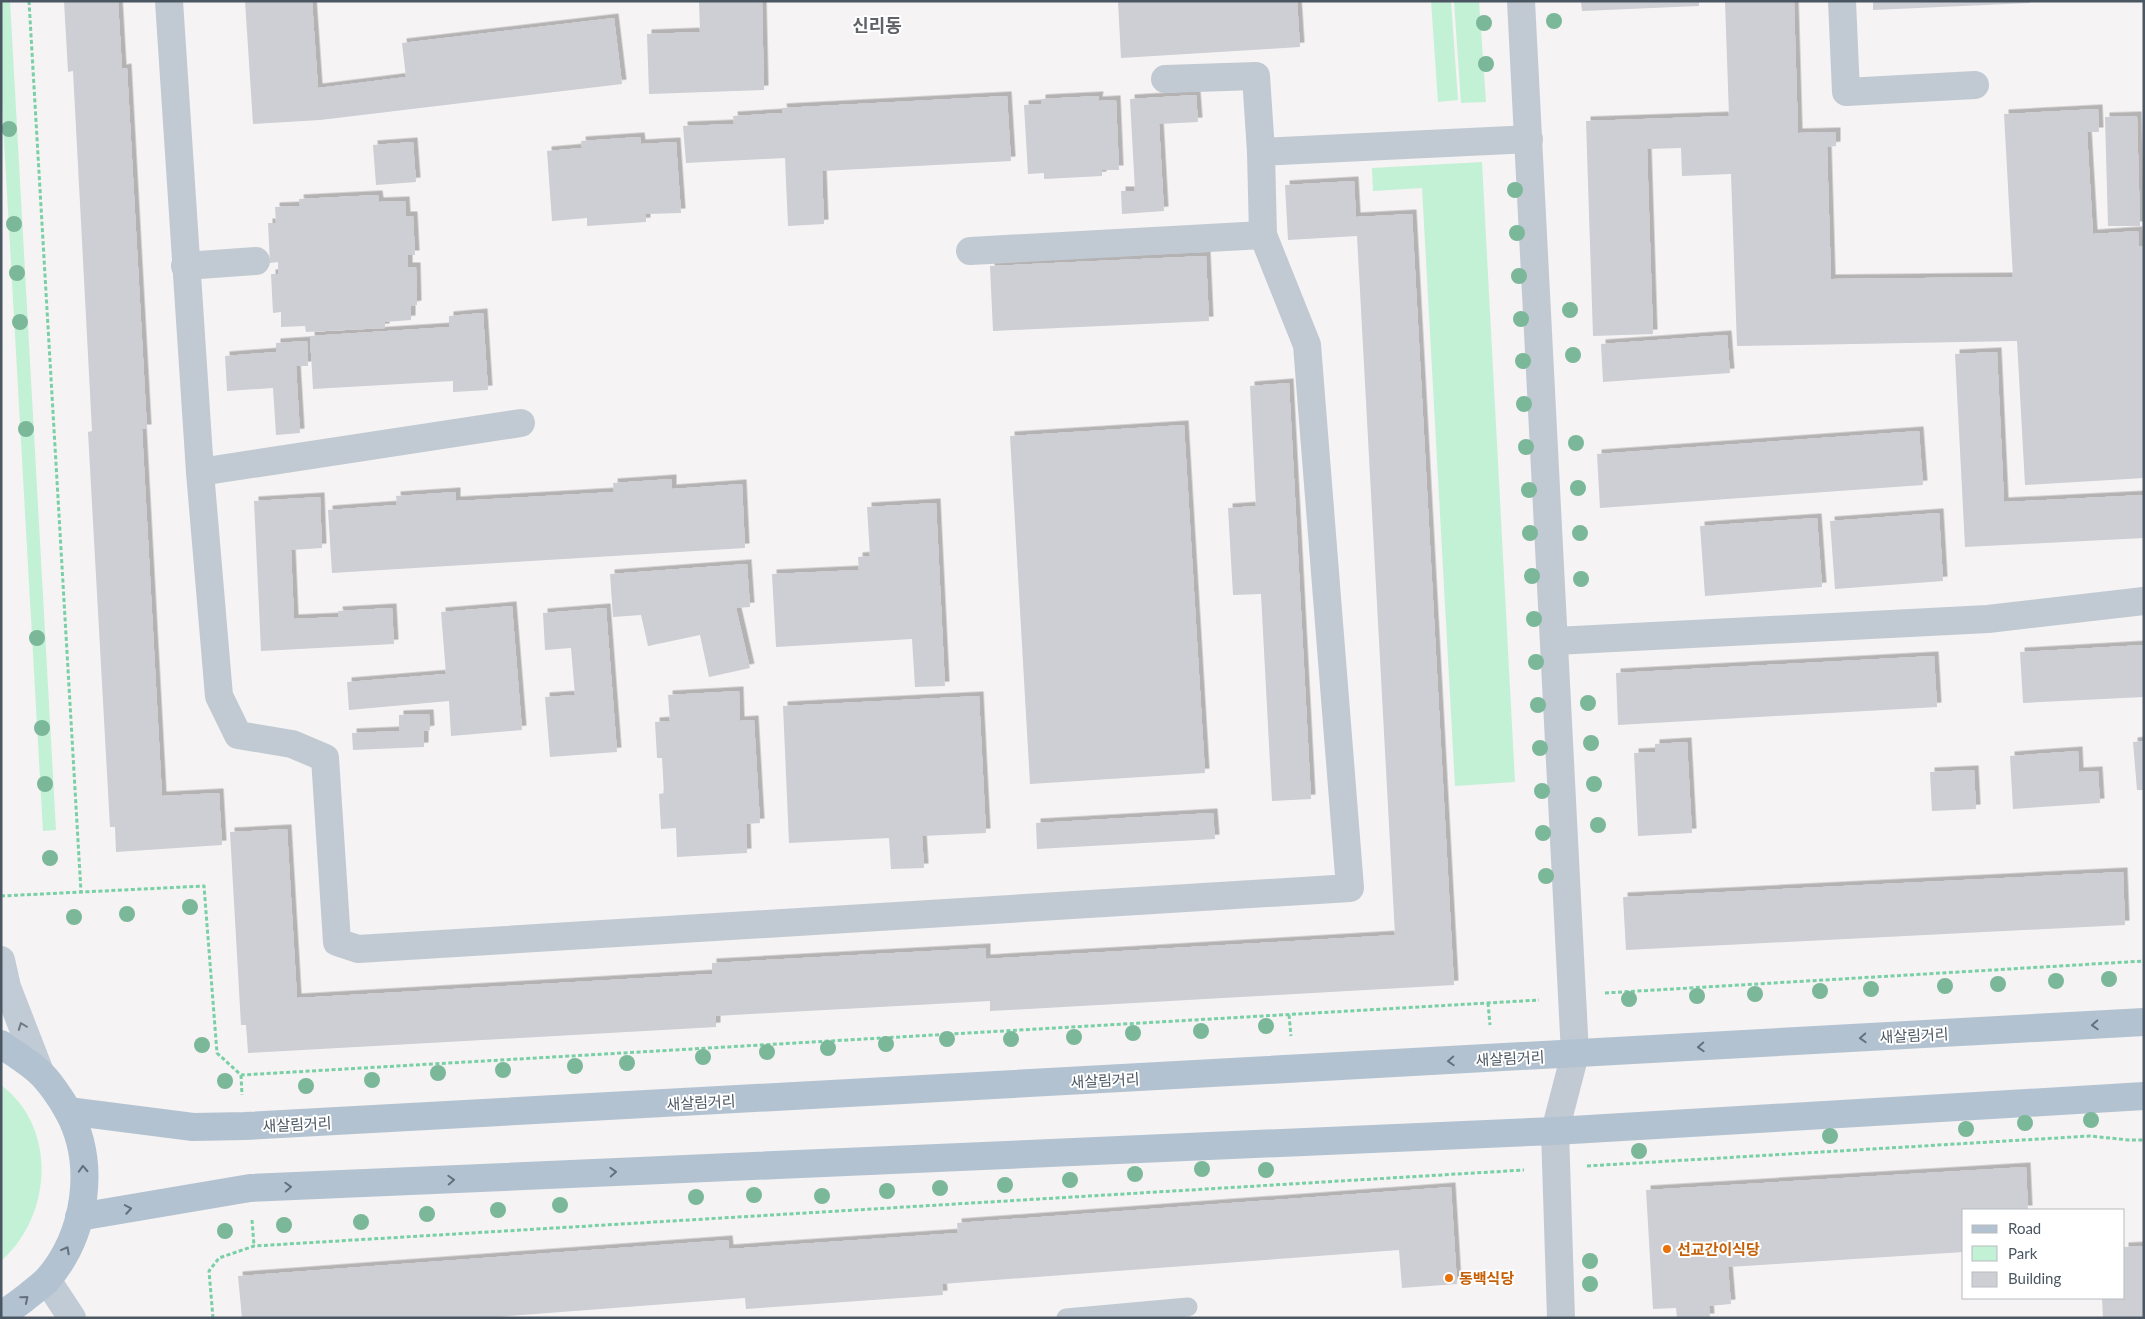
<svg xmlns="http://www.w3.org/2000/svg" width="2145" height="1319" font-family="Lato,'Noto Sans KR',sans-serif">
  <defs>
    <filter id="shadow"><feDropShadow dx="4.5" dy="-4.5" stdDeviation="0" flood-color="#0004"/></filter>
  </defs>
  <rect width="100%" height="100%" fill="#f5f3f3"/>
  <g fill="#c3f1d5">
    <polygon points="1,1 10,1 56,830 43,831 1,87"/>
    <polygon points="1431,1 1451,1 1458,100 1438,102"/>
    <polygon points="1454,1 1479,1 1486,102 1461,103"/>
    <polygon points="1482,162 1515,782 1455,786 1422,188 1373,191 1372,168"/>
    <path d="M 1,1085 C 58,1128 52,1216 1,1261 Z"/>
  </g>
  <g fill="#cdcfd5" filter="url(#shadow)">
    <polygon points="64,1 118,1 122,69 127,68 147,429 142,429 162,796 219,793 222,845 116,852 115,827 110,827 88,432 92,431 73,71 68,72"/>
    <polygon points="245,1 312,1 318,88 406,77 402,43 614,18 622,84 320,120 253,124"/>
    <polygon points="699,1 762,1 764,90 649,94 647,34 700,32"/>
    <polygon points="1118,1 1297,1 1300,47 1121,58"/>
    <polygon points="1581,1 1699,1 1699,6 1582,11"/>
    <polygon points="1725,1 1794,1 1798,133 1836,132 1836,146 1827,147 1831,279 2013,277 2004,114 2098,109 2099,132 2087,132 2093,234 2138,231 2139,247 2144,246 2144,478 2025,485 2017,341 1737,346 1731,174 1682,176 1681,148 1647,149 1653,334 1593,336 1586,121 1729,116"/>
    <polygon points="1873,1 2030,1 2030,3 1873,10"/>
    <polygon points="1196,95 1198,122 1159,124 1164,211 1122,214 1121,191 1135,191 1130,99"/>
    <polygon points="1007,96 1011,161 822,171 824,224 788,226 785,158 686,163 683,126 734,124 733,116 783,113 782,108"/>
    <polygon points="1099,96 1098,101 1116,100 1119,170 1102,170 1102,176 1044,179 1044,173 1028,174 1024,105 1041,104 1041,99"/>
    <polygon points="2137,116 2140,226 2108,226 2105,117"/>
    <polygon points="640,137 641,144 676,142 681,213 646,214 646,222 587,226 587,218 552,221 547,151 582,148 581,141"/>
    <polygon points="413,142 416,182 376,185 373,145"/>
    <polygon points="1354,181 1356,217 1412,214 1454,985 990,1011 990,1001 716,1016 716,1027 248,1053 246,1025 241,1025 230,832 287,829 297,998 712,974 712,963 986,948 986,959 1395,935 1357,236 1288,240 1285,185"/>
    <polygon points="378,195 379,202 405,201 406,216 413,216 415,255 408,255 408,267 416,267 417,305 411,306 411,320 385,322 385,328 306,332 305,326 281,327 281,312 273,313 271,274 278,274 278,262 270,263 268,223 276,223 275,207 300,206 299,199"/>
    <polygon points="1206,256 1209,321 993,331 990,266"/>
    <polygon points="483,313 488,390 453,392 453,381 313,389 310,336 449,327 449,316"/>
    <polygon points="1727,335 1730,373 1603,382 1601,344"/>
    <polygon points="307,341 308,366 296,366 300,433 276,435 273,388 227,391 225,356 276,352 276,343"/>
    <polygon points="1997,352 2004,502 2144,495 2144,538 1965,547 1955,354"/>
    <polygon points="1289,383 1311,799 1272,801 1261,594 1233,595 1228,508 1256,506 1250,386"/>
    <polygon points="1184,425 1205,773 1030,784 1010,436"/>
    <polygon points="1919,431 1923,485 1600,508 1597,454"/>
    <polygon points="672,479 672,489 742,484 745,548 332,573 328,510 397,505 396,496 456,492 456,501 614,492 613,483"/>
    <polygon points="320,497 322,548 291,550 294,619 339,617 338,611 392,608 394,644 261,651 254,501"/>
    <polygon points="936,503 945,686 915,687 912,639 776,647 772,574 859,570 858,557 870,556 867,507"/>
    <polygon points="1939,513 1943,581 1835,589 1830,521"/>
    <polygon points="1817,518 1822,587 1705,596 1700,526"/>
    <polygon points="747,564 750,607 736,608 750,668 709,677 700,635 648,646 641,615 613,617 610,574"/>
    <polygon points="512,606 522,730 451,736 449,701 349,710 347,682 446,674 441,612"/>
    <polygon points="606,608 617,752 550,757 545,697 575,695 571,648 545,650 543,613"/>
    <polygon points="2144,645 2144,697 2023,703 2020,652"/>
    <polygon points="1934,656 1937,707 1618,725 1616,673"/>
    <polygon points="739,691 740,721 754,720 760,823 746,824 747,853 677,857 676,828 661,829 659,794 664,793 662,758 657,758 655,722 670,721 668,695"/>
    <polygon points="979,696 986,833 922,836 924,868 891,869 889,838 789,843 783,706"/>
    <polygon points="429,714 430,730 424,731 424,747 353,750 352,733 399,731 399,715"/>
    <polygon points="2144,741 2144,790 2137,790 2133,742"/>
    <polygon points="1687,742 1692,833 1638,836 1634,753 1655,752 1655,744"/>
    <polygon points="2078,751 2079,772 2098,771 2100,803 2013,809 2010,756"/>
    <polygon points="1974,770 1976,809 1932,811 1930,772"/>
    <polygon points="1213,813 1215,839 1037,849 1036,823"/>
    <polygon points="2123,872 2125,925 1626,950 1623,897"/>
    <polygon points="2026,1167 2028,1210 1964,1210 1964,1252 1728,1267 1731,1304 1709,1306 1710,1318 1677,1318 1676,1308 1653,1309 1646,1190"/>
    <polygon points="1451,1187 1457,1284 1402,1288 1399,1250 942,1284 943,1295 746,1309 745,1298 483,1318 242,1318 238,1276 728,1240 729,1249 958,1233 957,1223"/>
    <polygon points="2144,1246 2144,1318 2103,1318 2102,1298 2124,1298 2124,1247"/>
  </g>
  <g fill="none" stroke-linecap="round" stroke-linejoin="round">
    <g stroke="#7ad0a6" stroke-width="3" stroke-dasharray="4 2.5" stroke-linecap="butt">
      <polyline points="29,1 81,892"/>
      <polyline points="1,896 204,886 217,1053 241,1075 1539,1000"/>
      <polyline points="1605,993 2144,961"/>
      <polyline points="1488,1003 1490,1025"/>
      <polyline points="1289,1015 1291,1036"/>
      <polyline points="241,1075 242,1095"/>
      <polyline points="1587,1166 2090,1136 2129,1140 2144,1140"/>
      <polyline points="252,1220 254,1246"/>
      <polyline points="213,1318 209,1271 219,1258 254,1246 1524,1170"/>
    </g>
    <polyline stroke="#c1cad2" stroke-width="19" points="1066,1318 1188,1307"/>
    <g stroke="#c1cad2" stroke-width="28">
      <polyline points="169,1 200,472 219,696 238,735 292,744 325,758 337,942 358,949 1350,888 1307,345 1263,235"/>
      <polyline points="1521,1 1575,1054 1555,1131 1561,1318"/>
      <polyline points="1842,1 1846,92 1975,85"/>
      <polyline points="1165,79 1256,76 1261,152"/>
      <polyline points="970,251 1263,235 1261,152 1529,139"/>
      <polyline points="185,266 256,261"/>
      <polyline points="200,472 521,423"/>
      <polyline points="1555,641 1988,619 2144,601"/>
    </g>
    <g stroke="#c1cbd6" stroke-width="28">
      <polyline points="1,960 7,987 40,1072"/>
      <polyline points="47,1280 72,1318"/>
    </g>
    <g stroke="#b3c2d1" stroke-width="28">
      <path d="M 1,1044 C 13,1053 27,1061 38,1071 C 48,1079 62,1100 68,1111 C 97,1164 86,1235 47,1280 C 42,1285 35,1290 29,1295 C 20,1302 12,1309 1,1314"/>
      <polyline points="68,1111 193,1127 245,1126 2144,1022"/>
      <polyline points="79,1217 250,1188 1555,1131 2144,1096"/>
    </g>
  </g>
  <g fill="#7bb799">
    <circle cx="1554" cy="21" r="8"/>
    <circle cx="1484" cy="23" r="8"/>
    <circle cx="1486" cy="64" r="8"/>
    <circle cx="9" cy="129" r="8"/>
    <circle cx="1515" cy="190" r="8"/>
    <circle cx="14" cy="224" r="8"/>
    <circle cx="1517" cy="233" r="8"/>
    <circle cx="17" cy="273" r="8"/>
    <circle cx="1519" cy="276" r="8"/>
    <circle cx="1570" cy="310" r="8"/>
    <circle cx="1521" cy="319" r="8"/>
    <circle cx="20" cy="322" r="8"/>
    <circle cx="1573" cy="355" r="8"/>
    <circle cx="1523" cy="361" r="8"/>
    <circle cx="1524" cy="404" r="8"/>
    <circle cx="26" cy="429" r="8"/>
    <circle cx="1576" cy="443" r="8"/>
    <circle cx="1526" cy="447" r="8"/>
    <circle cx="1578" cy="488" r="8"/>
    <circle cx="1529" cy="490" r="8"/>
    <circle cx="1530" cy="533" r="8"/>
    <circle cx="1580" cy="533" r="8"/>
    <circle cx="1532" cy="576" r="8"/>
    <circle cx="1581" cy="579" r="8"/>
    <circle cx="1534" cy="619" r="8"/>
    <circle cx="37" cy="638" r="8"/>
    <circle cx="1536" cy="662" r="8"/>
    <circle cx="1588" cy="703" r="8"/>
    <circle cx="1538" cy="705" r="8"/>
    <circle cx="42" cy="728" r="8"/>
    <circle cx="1591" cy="743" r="8"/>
    <circle cx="1540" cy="748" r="8"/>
    <circle cx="45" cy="784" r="8"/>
    <circle cx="1594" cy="784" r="8"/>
    <circle cx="1542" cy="791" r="8"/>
    <circle cx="1598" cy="825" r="8"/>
    <circle cx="1543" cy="833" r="8"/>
    <circle cx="50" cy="858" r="8"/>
    <circle cx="1546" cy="876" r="8"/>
    <circle cx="190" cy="907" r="8"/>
    <circle cx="127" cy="914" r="8"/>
    <circle cx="74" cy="917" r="8"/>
    <circle cx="2109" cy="979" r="8"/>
    <circle cx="2056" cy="981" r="8"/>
    <circle cx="1998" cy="984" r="8"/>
    <circle cx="1945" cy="986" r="8"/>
    <circle cx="1871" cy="989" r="8"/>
    <circle cx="1820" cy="991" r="8"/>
    <circle cx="1755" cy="994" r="8"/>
    <circle cx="1697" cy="996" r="8"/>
    <circle cx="1629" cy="999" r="8"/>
    <circle cx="1266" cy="1026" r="8"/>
    <circle cx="1201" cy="1031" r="8"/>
    <circle cx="1133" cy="1033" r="8"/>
    <circle cx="1074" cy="1037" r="8"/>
    <circle cx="947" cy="1039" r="8"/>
    <circle cx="1011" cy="1039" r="8"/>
    <circle cx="886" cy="1044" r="8"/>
    <circle cx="202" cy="1045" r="8"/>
    <circle cx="828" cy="1048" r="8"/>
    <circle cx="767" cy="1052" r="8"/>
    <circle cx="703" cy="1057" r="8"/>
    <circle cx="627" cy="1063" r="8"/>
    <circle cx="575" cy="1066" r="8"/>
    <circle cx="503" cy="1070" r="8"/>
    <circle cx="438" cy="1073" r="8"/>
    <circle cx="372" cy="1080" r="8"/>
    <circle cx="225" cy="1081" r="8"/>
    <circle cx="306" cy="1086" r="8"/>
    <circle cx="2091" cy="1120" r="8"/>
    <circle cx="2025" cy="1123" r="8"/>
    <circle cx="1966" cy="1129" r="8"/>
    <circle cx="1830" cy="1136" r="8"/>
    <circle cx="1639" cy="1151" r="8"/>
    <circle cx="1202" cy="1169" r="8"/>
    <circle cx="1266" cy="1170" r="8"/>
    <circle cx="1135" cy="1174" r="8"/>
    <circle cx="1070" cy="1180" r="8"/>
    <circle cx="1005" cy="1185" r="8"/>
    <circle cx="940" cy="1188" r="8"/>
    <circle cx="887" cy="1191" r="8"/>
    <circle cx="754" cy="1195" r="8"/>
    <circle cx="822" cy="1196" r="8"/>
    <circle cx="696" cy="1197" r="8"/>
    <circle cx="560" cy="1205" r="8"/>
    <circle cx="498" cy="1210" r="8"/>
    <circle cx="427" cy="1214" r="8"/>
    <circle cx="361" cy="1222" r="8"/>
    <circle cx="284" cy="1225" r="8"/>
    <circle cx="225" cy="1231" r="8"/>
    <circle cx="1590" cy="1261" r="8"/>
    <circle cx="1590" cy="1284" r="8"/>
  </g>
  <defs><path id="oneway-chevron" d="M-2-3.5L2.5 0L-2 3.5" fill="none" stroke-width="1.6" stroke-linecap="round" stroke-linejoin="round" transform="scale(1.25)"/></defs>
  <g stroke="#64717d">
    <use href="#oneway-chevron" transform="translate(2095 1025) rotate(177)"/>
    <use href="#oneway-chevron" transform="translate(1863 1038) rotate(177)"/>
    <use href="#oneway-chevron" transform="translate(1701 1047) rotate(177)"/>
    <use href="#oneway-chevron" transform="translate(1451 1061) rotate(177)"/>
    <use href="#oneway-chevron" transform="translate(83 1169) rotate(-93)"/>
    <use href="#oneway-chevron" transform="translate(613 1172) rotate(-3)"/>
    <use href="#oneway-chevron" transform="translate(451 1180) rotate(-3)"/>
    <use href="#oneway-chevron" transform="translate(288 1187) rotate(-3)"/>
    <use href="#oneway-chevron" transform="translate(128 1209) rotate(-10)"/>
    <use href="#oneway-chevron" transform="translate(66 1250) rotate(-62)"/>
    <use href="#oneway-chevron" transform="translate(25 1299) rotate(-40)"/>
  </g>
  <use stroke="#6e7984" href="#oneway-chevron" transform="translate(22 1026) rotate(-111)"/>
  <g fill="#e8710a" stroke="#fff" stroke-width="2">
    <circle cx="1667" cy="1249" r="5"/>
    <circle cx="1449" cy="1278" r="5"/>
  </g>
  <g text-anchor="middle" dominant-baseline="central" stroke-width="4" stroke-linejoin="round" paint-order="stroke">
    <g font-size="15" fill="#4a5661" stroke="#fff">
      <text transform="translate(1914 1035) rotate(-3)">새살림거리</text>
      <text transform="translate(1510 1058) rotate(-3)">새살림거리</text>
      <text transform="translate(1105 1080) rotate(-3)">새살림거리</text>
      <text transform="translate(701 1102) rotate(-3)">새살림거리</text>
      <text transform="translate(297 1124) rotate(-3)">새살림거리</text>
    </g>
    <g font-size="15" font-weight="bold" fill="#c56008" stroke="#fff" text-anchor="start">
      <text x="1677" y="1249">선교간이식당</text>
      <text x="1459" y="1278">동백식당</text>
    </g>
    <g font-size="18" font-weight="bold" fill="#5f6368" stroke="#fff">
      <text x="877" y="25">신리동</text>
    </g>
  </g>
  <rect width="2145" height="1319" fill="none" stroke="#4a5661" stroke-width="5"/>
  <rect x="1962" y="1209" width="162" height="90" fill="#ffffff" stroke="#b7bbc0"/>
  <rect x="1972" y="1225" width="25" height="8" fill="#b3c2d1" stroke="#b7bbc0"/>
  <text x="2008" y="1234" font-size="15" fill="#4a5661">Road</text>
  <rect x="1972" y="1246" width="25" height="15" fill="#c3f1d5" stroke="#b7bbc0"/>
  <text x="2008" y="1259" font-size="15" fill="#4a5661">Park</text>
  <rect x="1972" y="1272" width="25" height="15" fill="#cdcfd5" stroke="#b7bbc0"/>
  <text x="2008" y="1284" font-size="15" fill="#4a5661">Building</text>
</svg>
